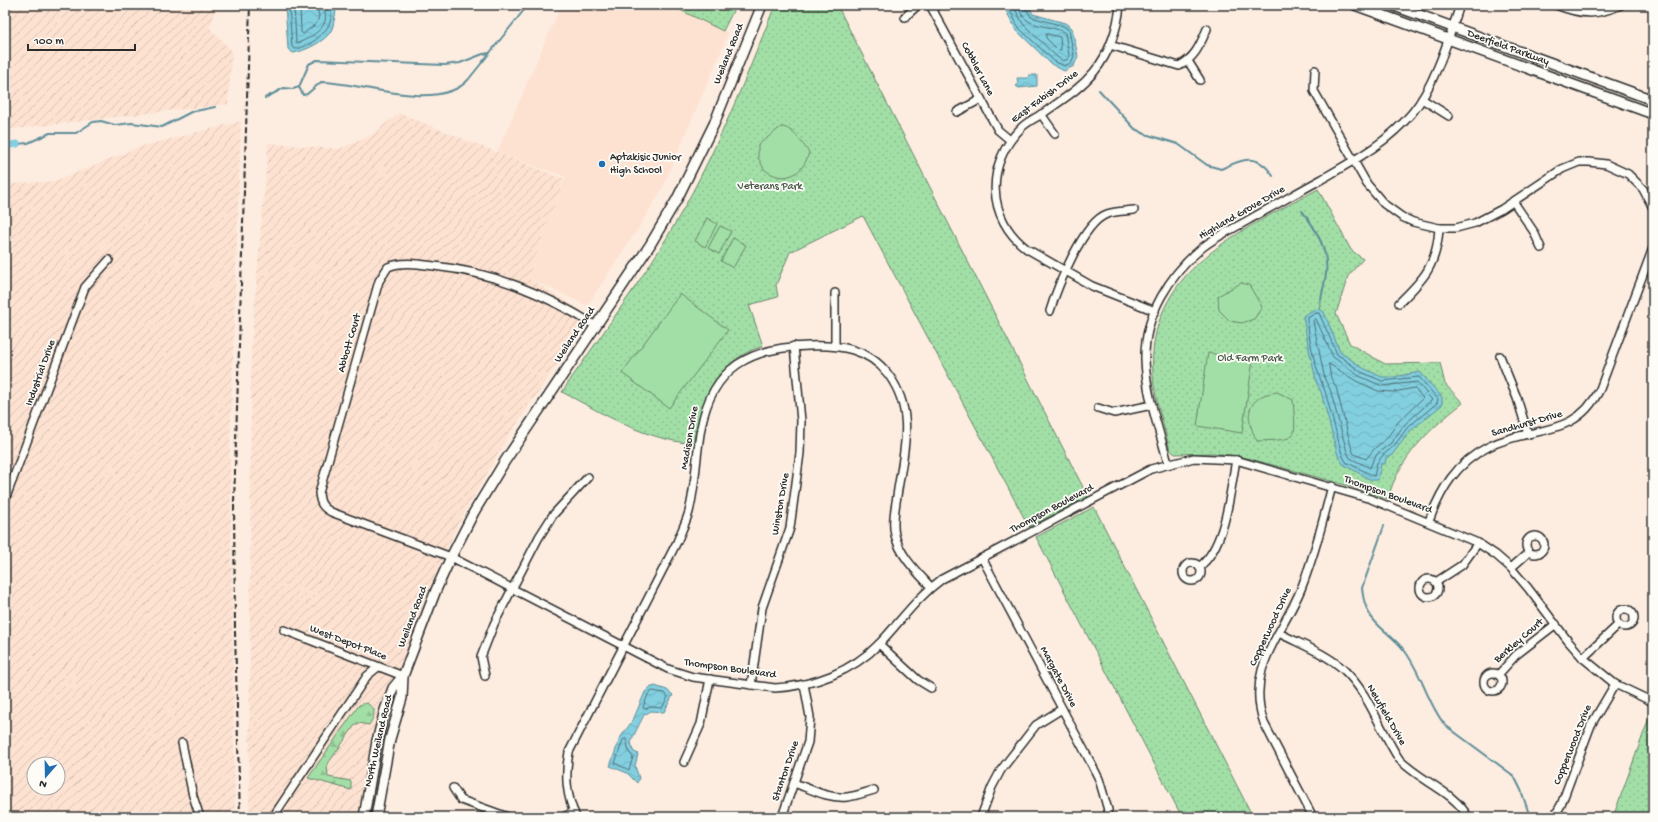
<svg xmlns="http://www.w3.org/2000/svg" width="1658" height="822" font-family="'Gochi Hand',sans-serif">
  <defs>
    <pattern id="industrial-furrows" width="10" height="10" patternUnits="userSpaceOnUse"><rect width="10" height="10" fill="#fde2d1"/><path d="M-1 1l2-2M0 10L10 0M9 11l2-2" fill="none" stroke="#d9c2b4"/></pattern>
    <pattern id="green-dots" width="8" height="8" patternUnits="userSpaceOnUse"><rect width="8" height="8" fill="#a2dfa7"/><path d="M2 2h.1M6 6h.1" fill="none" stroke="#8cc090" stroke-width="1.8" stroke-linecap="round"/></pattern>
    <pattern id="forest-firs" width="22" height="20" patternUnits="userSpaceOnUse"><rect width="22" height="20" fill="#a2dfa7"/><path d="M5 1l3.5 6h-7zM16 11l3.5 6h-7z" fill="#8cc090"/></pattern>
    <pattern id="water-waves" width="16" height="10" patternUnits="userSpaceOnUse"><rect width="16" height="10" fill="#82cfe0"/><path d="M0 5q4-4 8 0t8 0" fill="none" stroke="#70b2c0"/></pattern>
  </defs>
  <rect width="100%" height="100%" fill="#fdede1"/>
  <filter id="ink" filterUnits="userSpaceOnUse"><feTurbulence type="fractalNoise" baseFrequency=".025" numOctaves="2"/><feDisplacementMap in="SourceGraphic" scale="8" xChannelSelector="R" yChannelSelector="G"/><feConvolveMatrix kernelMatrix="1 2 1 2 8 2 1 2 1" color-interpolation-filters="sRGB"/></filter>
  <g filter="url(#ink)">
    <polygon fill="#fde2d1" points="561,5 670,5 729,33 662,189 638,229 587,306 528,278 565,177 497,152"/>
    <g fill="url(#industrial-furrows)" fill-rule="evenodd">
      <polygon points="5,5 217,5 210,28 232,51 228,104 5,130"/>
      <polygon points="399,113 564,179 528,278 590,316 508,437 458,524 426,596 373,766 362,817 249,817 251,347 268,143 339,149 372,135"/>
      <path d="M 241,121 L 230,451 L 235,817 L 5,817 L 5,184 L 56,181 L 139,147 ZM 34,764 L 58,764 L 58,788 L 34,788 Z"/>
    </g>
    <g fill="url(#green-dots)" stroke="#668569">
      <polygon points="670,5 736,5 723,31"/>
      <path d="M 775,5 L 837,5 L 1088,497 L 1029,527 L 863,216 L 790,252 L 776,285 L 778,297 L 749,305 L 763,346 C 715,361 702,400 693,444 C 641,438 608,416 562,392 C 594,345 628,299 658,252 C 707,174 742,89 775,5 Z"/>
      <path d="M 1318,189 L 1351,250 L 1363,259 L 1348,276 L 1336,314 L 1350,344 L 1385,364 L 1440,363 L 1445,384 L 1463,403 C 1431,428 1398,458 1388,499 L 1349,486 L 1247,458 L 1213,453 L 1175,454 L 1170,450 C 1164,425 1155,401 1153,376 C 1145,269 1241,232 1318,189 Z"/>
      <polygon points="1094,507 1253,817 1182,817 1036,537"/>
      <polygon points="1652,710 1653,817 1613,817"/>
    </g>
    <path fill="url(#forest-firs)" stroke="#668569" d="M 367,703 L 374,709 C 374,715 373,719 369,725 L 359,723 L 355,725 L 327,765 L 328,777 L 351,781 L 351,790 L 308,778 L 359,705 Z"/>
    <g fill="#a2dfa7" stroke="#668569">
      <path d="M 781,127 C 793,127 801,143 809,152 C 804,175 783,185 764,169 L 758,157 L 758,145 Z"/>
      <polygon points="707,218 717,224 705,247 695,241"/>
      <polygon points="720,226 731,231 719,254 708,248"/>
      <polygon points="733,238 746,245 733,268 721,261"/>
      <polygon points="1241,283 1249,285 1262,307 1254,319 1242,323 1230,321 1219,310 1218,296"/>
      <polygon points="680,294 728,330 669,408 622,373"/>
      <polygon points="1208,353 1253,360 1242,433 1197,426"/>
      <path d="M 1277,392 L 1293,400 C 1296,442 1300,439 1257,441 C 1250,427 1243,409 1259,398 C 1263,394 1272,393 1277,392 Z"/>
    </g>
    <g fill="url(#water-waves)" stroke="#5f8d98">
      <path d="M 285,5 L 330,5 L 336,12 C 334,18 334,26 331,31 C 326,41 303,52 293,53 L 288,49 Z"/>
      <polygon points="1003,5 1028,5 1033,14 1065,23 1072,28 1078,56 1074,66 1064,71 1051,64 1016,30"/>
      <polygon points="1029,75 1037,75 1037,86 1019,88 1016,86 1018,84 1017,78 1028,78"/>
      <polygon points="1320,309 1324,312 1340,352 1363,368 1382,377 1393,377 1420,372 1442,397 1442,405 1410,431 1392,455 1386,458 1385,464 1381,464 1378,480 1371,480 1343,464 1338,456 1321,392 1317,384 1309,350 1303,316 1313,310"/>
      <polygon points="655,686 667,690 673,695 664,712 651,711 644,715 631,741 633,751 638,754 635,766 639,778 637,783 627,773 610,766 620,738 633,720 645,692 649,688"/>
    </g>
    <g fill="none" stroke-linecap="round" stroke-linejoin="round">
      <g stroke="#4e6d73" stroke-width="1">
        <path d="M 289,5 L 292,47 L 295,49 C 309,48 334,29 331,13 C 331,10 328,9 327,5"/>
        <path d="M 294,5 L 296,42 L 298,43 C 308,39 329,28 325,14 C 325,10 322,9 322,5"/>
        <polyline points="300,5 301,32 303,34 317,23 319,16 316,5"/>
        <polyline points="1007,5 1019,28 1054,61 1064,66 1071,63 1074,56 1069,30 1063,26 1031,17 1024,5"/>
        <path d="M 1013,5 L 1023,24 L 1057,57 L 1063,61 L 1068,59 L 1069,55 L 1065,33 C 1050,23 1021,30 1019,5"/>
        <polygon points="1048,34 1060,37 1061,50 1058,50 1046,38 1046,35"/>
        <path d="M 1319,313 L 1337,354 L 1361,372 L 1382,381 L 1419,377 L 1438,399 L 1437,403 L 1407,428 L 1394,446 L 1383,455 L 1377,463 L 1374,476 L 1346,462 L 1342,454 L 1325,391 C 1317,373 1307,337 1308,318 L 1314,314 Z"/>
        <polygon points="1316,319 1333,357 1359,376 1382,386 1417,382 1432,400 1404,425 1391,443 1379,452 1373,460 1370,468 1350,458 1347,452 1330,389 1325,380 1313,321"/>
        <polygon points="1329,364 1356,381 1378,391 1394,392 1414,388 1423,398 1399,421 1386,439 1375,448 1366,459 1354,454 1352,450 1336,387 1331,378"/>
        <polygon points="652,691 665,693 668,697 662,708 651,707 644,709 643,707 648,695"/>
        <polygon points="626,739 629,752 633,757 629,770 615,763 623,740"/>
      </g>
      <g stroke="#5f8d98" stroke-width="2">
        <polyline points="299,87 309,64 317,60 445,65 460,63 483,54 490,53"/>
        <path d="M 1099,90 L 1135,129 L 1145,134 L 1178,144 L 1207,165 L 1221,169 C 1242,159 1258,152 1273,176"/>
        <path d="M 265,98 L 284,88 L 293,89 L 299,87 L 303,95 L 307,94 L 321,82 C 361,82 438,113 468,80 L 528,5"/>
        <polyline points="17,144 28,143 50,133 76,133 93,122 101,121 115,125 132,123 162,127 191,112 215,107"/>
        <path d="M 1302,211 C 1315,227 1329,251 1326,273 C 1325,285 1320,297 1320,309"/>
        <path d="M 1384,526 L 1362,588 C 1365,624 1385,627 1404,650 C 1422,673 1427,703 1445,725 L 1514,776 L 1521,790 L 1530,817"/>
      </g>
      <polyline stroke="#82cfe0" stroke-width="7" points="5,146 17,144"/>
      <defs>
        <g id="minor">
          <polyline points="930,5 998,130 1010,140"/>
          <path d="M 1120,5 C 1118,28 1109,54 1094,72 C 1079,90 1060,101 1042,114 C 1035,118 1027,122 1022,127 C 985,163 986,218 1027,249 L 1092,286 L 1155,311"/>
          <path d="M 1556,5 C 1582,15 1596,16 1621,5"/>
          <polyline points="905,17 918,5"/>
          <path d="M 1110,45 L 1179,66 C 1195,58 1200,45 1207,29"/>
          <polyline points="1188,61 1200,80"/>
          <polyline points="1315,70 1314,91 1367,184 1384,204 1402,217 1413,222 1439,228 1456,228 1475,223 1502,209 1562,169 1579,162 1589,162 1606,164 1628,174 1643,189 1653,208"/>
          <polyline points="1422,99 1449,116"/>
          <polyline points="957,112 981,99"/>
          <polyline points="1041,114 1055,134"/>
          <polyline points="1513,201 1534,232 1541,248"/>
          <path d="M 1399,303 C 1424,279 1437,265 1439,228"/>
          <path d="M 1050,311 C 1057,288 1083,222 1107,214 C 1115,211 1126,211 1134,210"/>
          <path d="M 596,326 C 543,293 496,273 434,266 C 419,264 402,261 388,267 L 379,281 L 319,493 C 320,503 322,507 331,512 L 451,557 L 668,669 L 693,677 L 775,688 C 813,686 852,672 880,643 C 901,621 916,598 942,579 L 1151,469 L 1194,458 L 1236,460 L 1371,499 L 1478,543 L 1496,555 L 1511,568 L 1528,588 L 1568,641 L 1583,658 L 1615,684 L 1653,702"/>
          <polyline points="835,345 835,293"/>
          <polyline points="1500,356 1517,398 1528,434"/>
          <polyline points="1098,408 1114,413 1152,405"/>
          <path d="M 1168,463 C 1159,429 1146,395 1145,359 C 1144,315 1170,274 1203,247 C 1217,236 1235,228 1250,219 C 1274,206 1298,192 1322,179 C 1355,160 1387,143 1412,113 C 1434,87 1449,38 1460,5"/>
          <polyline points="5,500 85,287 109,260"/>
          <path d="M 1429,521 C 1441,489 1456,463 1488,447 C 1531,425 1575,440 1600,389 L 1653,248"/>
          <circle cx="1535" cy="545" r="9"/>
          <polyline points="982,558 1092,765 1099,779 1108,810"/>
          <circle cx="1192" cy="572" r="9"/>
          <path d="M 1199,567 C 1226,547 1230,491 1236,460"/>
          <polyline points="1511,568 1529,552"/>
          <circle cx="1429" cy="588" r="9"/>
          <polyline points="1436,582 1462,565 1478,543"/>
          <circle cx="1625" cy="618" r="9"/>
          <polyline points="284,630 403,676"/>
          <path d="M 1279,633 C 1300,644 1325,653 1343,669 C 1369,693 1380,730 1399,759 C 1419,781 1453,790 1468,817"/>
          <polyline points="879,644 918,680 931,688"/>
          <polyline points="1583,658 1618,625"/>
          <circle cx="1493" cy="682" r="9"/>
          <polyline points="1498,675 1516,655 1556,624"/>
          <polyline points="485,676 481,657 494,624 539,537 553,515 588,477"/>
          <polyline points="751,685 762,608 790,528 800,453 801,421 794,346"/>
          <polyline points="182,743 193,796 200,817"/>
          <polyline points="684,762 701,724 710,679"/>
          <path d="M 794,783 C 811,789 828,799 847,797 C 856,796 866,792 874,790"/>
          <polyline points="453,788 461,800 508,817"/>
          <polyline points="273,817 367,676 378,667"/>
          <polyline points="563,817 574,812"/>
          <path d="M 576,817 C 566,795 565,776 569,752 L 677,542 C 681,532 686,522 689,512 C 696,484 696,455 701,428 C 712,367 751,347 809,346 C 840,345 868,348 888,374 C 917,413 903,453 897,496 C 895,509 892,523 895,535 C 900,556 917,572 931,587"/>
          <polyline points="782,817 808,742 810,717 804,684"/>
          <polyline points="981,817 992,787 1001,770 1036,725 1062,709"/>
          <path d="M 1313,817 L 1264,723 C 1245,669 1282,635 1301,589 C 1314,556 1323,521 1332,486"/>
          <polyline points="1554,817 1561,805 1591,725 1615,684"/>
        </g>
        <g id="major">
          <polyline points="1355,5 1653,114"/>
          <polyline points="1392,5 1653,100"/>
          <polyline points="364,817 377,741 385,710 393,688 403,676"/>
          <polyline points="376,817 390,739 402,698 403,676 436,590 451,557 474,512 505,461 650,245 677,199 714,124 762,5"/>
        </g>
      </defs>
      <use href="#minor" stroke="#2b2b2b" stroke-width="10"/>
      <use href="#major" stroke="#2b2b2b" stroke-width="12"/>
      <use href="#minor" stroke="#fdfcf7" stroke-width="7"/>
      <use href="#major" stroke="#fdfcf7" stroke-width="9"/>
      <polyline stroke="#2b2b2b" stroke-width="2" stroke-dasharray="6 3" stroke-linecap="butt" points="240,817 235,632 234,502 250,5"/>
    </g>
  </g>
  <circle fill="#1f6fb2" stroke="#fdfcf7" stroke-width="1.5" cx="602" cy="164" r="4"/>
  <g text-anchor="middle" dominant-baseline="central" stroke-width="3.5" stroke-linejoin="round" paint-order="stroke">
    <g font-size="11" fill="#2b2b2b" stroke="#fdfcf7">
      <text transform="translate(1508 48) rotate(20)">Deerfield Parkway</text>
      <text transform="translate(729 54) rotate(-68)">Weiland Road</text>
      <text transform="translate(977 69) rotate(62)">Cobbler Lane</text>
      <text transform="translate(1045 97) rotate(-37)">East Fabish Drive</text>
      <text transform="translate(1242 213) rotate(-30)">Highland Grove Drive</text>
      <text transform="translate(575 335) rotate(-56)">Weiland Road</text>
      <text transform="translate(350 343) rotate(-74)">Abbott Court</text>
      <text transform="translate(41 373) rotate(-70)">Industrial Drive</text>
      <text transform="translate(1527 424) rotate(-16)">Sandhurst Drive</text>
      <text transform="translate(690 438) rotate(-80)">Madison Drive</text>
      <text transform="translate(1388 495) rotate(20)">Thompson Boulevard</text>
      <text transform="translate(781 504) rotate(-80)">Winston Drive</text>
      <text transform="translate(1052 509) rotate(-28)">Thompson Boulevard</text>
      <text transform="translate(413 617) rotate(-69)">Weiland Road</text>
      <text transform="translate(1271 627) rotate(-65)">Copperwood Drive</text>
      <text transform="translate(1519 641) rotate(-41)">Berkley Court</text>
      <text transform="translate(348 643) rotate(21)">West Depot Place</text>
      <text transform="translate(730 669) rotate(8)">Thompson Boulevard</text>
      <text transform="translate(1058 677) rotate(62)">Margate Drive</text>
      <text transform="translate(1386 715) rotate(60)">Newfield Drive</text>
      <text transform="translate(379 741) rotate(-77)">North Weiland Road</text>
      <text transform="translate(1573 745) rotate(-68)">Copperwood Drive</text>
      <text transform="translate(786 771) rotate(-71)">Stanton Drive</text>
    </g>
    <g font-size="11" fill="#2b2b2b" stroke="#fdfcf7" text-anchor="start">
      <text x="610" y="158">Aptakisic Junior<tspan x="610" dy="13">High School</tspan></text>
    </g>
    <g font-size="11" fill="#49584a" stroke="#fdfcf7">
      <text x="770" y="187">Veterans Park</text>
      <text x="1250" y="359">Old Farm Park</text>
    </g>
  </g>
  <rect width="1658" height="822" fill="none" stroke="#fdfcf7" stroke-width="20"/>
  <rect x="10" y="10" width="1638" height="802" fill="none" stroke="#2b2b2b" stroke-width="1.5" filter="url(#ink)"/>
  <g transform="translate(46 776) rotate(200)"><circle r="19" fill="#fdfcf7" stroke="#a9a8a5"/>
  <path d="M0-3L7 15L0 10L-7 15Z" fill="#1f6fb2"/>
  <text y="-6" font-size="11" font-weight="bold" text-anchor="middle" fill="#2b2b2b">N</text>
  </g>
  <path d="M28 44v6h107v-6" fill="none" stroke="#2b2b2b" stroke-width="2"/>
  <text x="34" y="44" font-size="12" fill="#2b2b2b" stroke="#fdfcf7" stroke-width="3" paint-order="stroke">100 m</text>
</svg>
